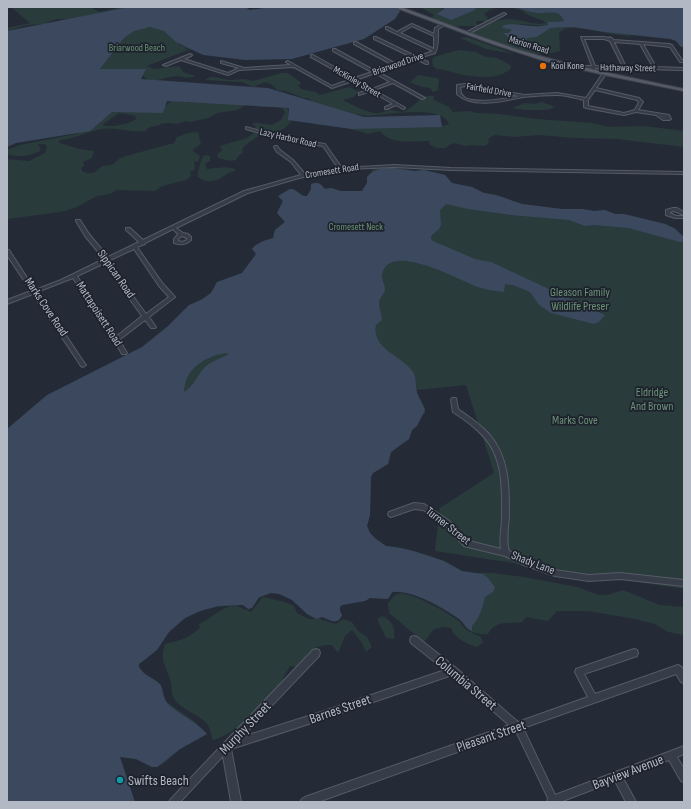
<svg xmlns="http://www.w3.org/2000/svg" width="691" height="809" font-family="'Sofia Sans Condensed',sans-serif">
  <rect width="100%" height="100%" fill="#242b37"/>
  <g fill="#2a3b3c" fill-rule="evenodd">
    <polygon points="11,7 90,7 99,12 123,7 122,9 73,19 56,19 43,24 27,25 7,31 7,28 30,23"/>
    <path d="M 420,7 L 446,7 L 439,11 L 476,7 L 499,7 C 493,9 487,10 484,15 L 488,17 L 486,18 L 488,19 L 487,21 L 477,21 L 476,23 L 478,25 L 477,26 L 461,26 L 451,28 L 434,21 L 435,19 L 432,17 L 434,15 Z"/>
    <path d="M 510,7 C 518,7 525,10 532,12 C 543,14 559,7 564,21 L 555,21 L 545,26 L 522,24 L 503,28 L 513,30 L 508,33 L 504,33 L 504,34 L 511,38 L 523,40 L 550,28 L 573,27 L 634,35 C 617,40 570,19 559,33 L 560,51 C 536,59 516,49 493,41 L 487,43 L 464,34 C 478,27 492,20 508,19 C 521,19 533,26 546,23 C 540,17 529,18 523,11 Z"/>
    <path d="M 142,27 L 163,28 L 176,36 L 179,44 L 192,49 L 191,50 L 184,47 L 188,50 L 147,66 L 154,69 L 179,66 L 183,72 L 196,76 C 186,79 187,77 177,76 C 166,76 156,84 145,78 L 141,72 L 122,73 L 94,67 L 92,63 C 105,45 120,32 142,27 Z"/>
    <polygon points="467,37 514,54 486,49 460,38"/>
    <path d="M 459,50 L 476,52 L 486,57 L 497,58 L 510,65 L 511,68 C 499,81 474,77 459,74 C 451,72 445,69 437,69 L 433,66 L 432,60 L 434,57 Z"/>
    <path d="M 281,73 L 288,73 L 300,82 L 301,84 L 298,85 L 301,89 L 315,92 L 320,95 L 349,87 L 360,92 L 356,94 L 354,97 L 343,100 C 350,104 369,114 377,113 C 381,113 385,111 389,110 C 396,110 401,114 407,110 C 417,105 421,94 434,96 L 434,100 L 449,107 L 453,112 L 469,111 L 477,113 L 499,114 L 537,119 L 591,123 L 609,127 L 643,126 L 684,131 L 684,147 L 617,139 L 575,138 L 538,135 L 515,137 L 495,135 L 489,138 L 488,144 L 484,146 L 471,145 L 465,146 L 455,143 L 449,145 L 446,148 L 437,148 L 430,145 L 429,141 C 413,141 390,145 380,131 L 368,134 L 338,125 L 318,125 L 312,120 L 306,122 L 298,117 C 291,118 292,121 288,125 C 280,134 264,134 255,129 L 256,126 L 253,125 L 253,123 L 259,123 L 272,125 L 281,120 L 285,112 L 283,109 L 273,105 L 264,107 L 255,105 L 246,105 L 237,110 L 217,113 L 208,118 L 191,122 L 185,121 C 174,127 170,121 161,124 C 158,126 153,126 150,127 C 148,128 147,130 145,131 C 131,133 117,127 102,129 C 88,131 75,139 60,140 L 59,142 L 60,143 L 79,149 L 94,151 L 92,158 L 83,162 L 84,165 L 81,168 L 82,171 C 91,176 96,172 102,166 L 112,165 L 119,159 L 126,156 L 174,143 L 177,137 L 188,133 L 198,132 L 201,144 L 192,150 L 200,156 L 198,162 L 194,161 L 195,169 L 190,172 L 191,175 L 190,177 L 186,180 L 162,186 L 155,191 L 117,190 L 110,194 L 97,196 L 75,208 L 60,212 L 7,219 L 7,159 L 29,161 L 45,153 L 47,147 L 45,144 L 38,144 L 41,150 C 33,156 17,158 7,154 L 7,150 L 20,145 L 76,134 L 94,125 L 119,107 L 136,112 L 151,112 L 161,110 L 172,100 L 176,99 L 189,103 L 202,101 L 246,104 L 270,103 L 282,105 L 288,109 L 288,115 L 302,114 L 345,124 L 352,127 L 370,126 L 382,123 L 404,124 L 409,121 L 420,121 L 427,123 L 439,123 L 444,126 L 449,124 C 442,104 385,115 369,116 C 362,116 355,112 348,115 L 321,104 L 312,103 L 311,100 L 307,99 L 309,98 L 303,98 L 286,91 L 277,90 L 271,84 L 265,82 L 253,87 L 242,82 L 205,80 L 210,77 L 214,77 L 229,80 L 244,79 L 253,81 ZM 119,113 L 136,116 L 135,118 L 137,119 C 127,124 114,128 102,125 Z"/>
    <polygon points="418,75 437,78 439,80 438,90 433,92 430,88 422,87 410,82"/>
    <path d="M 542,102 L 555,107 C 547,112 521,110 512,108 L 525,103 L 535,104 Z"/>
    <path d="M 255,132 L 260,134 C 254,141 246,142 242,150 L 243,153 L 238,156 L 236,160 L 231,161 L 218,158 L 217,155 L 222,150 L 220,146 L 247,138 Z"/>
    <path d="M 207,155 L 210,156 L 210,161 L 205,164 L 207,169 L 226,167 L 235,169 L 235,171 C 233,172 229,172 227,174 C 217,181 209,185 198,177 C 197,173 201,160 203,156 Z"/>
    <path d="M 381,166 L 388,166 L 415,171 L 424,170 L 445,175 L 452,183 L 472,187 L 484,193 L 496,195 L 522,204 L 562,209 L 582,209 L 594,211 L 605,210 L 615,214 L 624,214 L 665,224 L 674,228 L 684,237 L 684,242 L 680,242 L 684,243 L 684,589 L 435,551 L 440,508 L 494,473 L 466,385 L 417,390 C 418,398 426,405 425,413 L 420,418 L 417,426 L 412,430 L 409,439 L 391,452 L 388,464 L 373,473 L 371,477 L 370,515 L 367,526 L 370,533 L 376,539 L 386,546 L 403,548 L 428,555 L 444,561 L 462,571 L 469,573 L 493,573 L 524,577 L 577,587 L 599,595 L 607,595 L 623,590 L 660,605 L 684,607 L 684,635 L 668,632 L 655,624 L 635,619 L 588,611 L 557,611 L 548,621 L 526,617 L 522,622 C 508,624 495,620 488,634 C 481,635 470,633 465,627 C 463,623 462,621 458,618 C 443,607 411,589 393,592 L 388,599 L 370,598 L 365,601 L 342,605 L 340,607 L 340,611 L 342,615 C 337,626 331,620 322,617 L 319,619 L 336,624 L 343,619 L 352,622 L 358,631 L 367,637 L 372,647 L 366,652 L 362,643 L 352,630 L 345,636 L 338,653 L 332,645 C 311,644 309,654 296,667 L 290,666 C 285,674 281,683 276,690 C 262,709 236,734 213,740 C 211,735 210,729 208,725 C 199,713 181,711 174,698 C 171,694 172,687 171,683 C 167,667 159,661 165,644 C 179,641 189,638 200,628 L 199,624 C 211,619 222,605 236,606 C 240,607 246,610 251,612 L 263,597 L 285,602 L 294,606 L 297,613 L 309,619 L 315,619 L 307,614 L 298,604 L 288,597 L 279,594 L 271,593 L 259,598 L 252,608 L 248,609 L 243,605 C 216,605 186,611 168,633 C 157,645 155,655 139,664 L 139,667 L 145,675 L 153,679 L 160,685 L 163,697 L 168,703 L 194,721 L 207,734 L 180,749 L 163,764 L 157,767 L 152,767 L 136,759 L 120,757 L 62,718 L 275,270 L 189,305 L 206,297 L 214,289 L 217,282 L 242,273 L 256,254 L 252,249 C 256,243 266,240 273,238 L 275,230 L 285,222 L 277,213 L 283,201 L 278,196 L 290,189 C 297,189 300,197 307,196 L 311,189 L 311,184 C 318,183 320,183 325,189 L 331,188 L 341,191 L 362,191 L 367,182 L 367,177 L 371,173 L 373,168 Z"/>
    <polygon points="238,346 171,407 199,357"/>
    <path d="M 402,593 L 418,598 L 442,610 L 459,621 L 466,630 L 481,637 L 483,642 L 477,647 C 467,644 454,638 451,628 L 445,627 L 434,629 L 424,642 L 389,613 L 388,603 L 395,595 Z"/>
    <path d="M 382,616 C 393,621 395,627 394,639 L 386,638 L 377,619 Z"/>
  </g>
  <g fill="#3b485e" fill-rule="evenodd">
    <polygon points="129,7 245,7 250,10 270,7 408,7 399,8 400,11 395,19 364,39 292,59 245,60 203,55 176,42 164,31 150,27 134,31 124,38 100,69 146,69 141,79 268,88 364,117 440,115 442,127 351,129 288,120 289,108 167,101 163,113 112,112 90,131 16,143 7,147 7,31"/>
    <polygon points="446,7 476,7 475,10 451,20 437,14"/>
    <path d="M 515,7 L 684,7 L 684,48 L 680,46 L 676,41 L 670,39 L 605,32 L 573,27 L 550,28 L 537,37 L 527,38 L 527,40 L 509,38 L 503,33 L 508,33 L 512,30 L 503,28 L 502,27 L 504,25 C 517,22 534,29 548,25 L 548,22 L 564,21 C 559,8 547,14 537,13 C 529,12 522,9 515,7 Z"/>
    <path d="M 392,168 L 415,171 L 424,170 L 445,175 L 452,183 L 472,187 L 484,193 L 496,195 L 522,204 L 562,209 L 582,209 L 594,211 L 605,210 L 615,214 L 624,214 L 665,224 L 674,228 L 684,237 L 684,242 L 680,242 L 628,228 L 594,225 L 585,226 L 569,220 L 511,215 L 468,209 L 446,204 L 440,210 L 441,225 L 439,229 L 431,236 L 431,239 L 433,241 L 475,259 L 491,262 L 605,315 L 599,322 L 594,324 L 551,313 L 539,305 L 530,292 L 513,285 L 505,284 L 504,292 C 495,291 487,290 478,287 C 459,280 394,243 383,271 C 380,278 384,282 385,288 C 385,293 382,295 380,299 C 377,306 382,313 382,320 L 376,325 C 371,349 403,356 413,372 C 417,379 415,385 417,393 C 419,399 423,404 425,410 L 417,426 L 412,430 L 409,439 L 391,452 L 388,464 L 373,473 L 371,477 L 370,515 L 367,526 L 370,533 L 376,539 L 386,546 L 395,547 L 413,551 L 444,561 L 462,571 L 483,574 L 488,578 L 495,587 L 493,592 L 485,597 C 482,609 480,617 472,626 L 472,631 C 466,628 464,623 459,619 C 444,608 411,589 392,592 L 388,599 L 370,598 L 365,601 L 342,605 L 340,607 L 340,611 L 342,615 C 337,626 331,620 322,617 L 317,619 L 307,614 L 292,600 L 279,594 L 271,593 L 259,597 L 252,608 L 248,609 L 243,605 L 218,606 L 200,611 L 185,618 L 169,632 L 157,650 L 139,664 L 139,667 C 144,676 153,677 160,684 C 164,690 162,697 168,704 C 179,715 195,720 207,734 L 180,749 L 157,767 L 152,767 L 136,759 L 120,757 L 135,802 L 7,802 L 7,429 L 47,395 L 142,347 L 168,326 L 189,305 L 201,300 L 211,293 L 217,282 L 242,273 L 256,254 L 252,249 C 256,243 266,240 273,238 L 275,230 L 285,222 L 277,213 L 283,201 L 278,196 L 290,189 C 298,189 300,197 307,196 L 311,189 L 311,184 C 318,182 320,183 325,189 L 331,188 L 341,191 L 362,191 L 367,183 L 367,177 C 374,169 381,168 392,168 ZM 226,353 L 229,354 C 220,359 211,361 204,368 C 197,376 193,387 184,392 C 185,369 205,356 226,353 Z"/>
  </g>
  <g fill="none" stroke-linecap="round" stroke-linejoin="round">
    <defs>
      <g id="minor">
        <polygon points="504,13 506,14 468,34 465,33"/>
        <path d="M 443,23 L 446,24 L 438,29 C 438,37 439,46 435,53 L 419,58 L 428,62 L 428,64 L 426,64 L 416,59 L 378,72 L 425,98 L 422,99 L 393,83 L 374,90 L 404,107 L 405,108 L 403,109 L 396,105 L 387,109 L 385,109 L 385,107 L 393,104 L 371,91 L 359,95 L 359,93 L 368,90 L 353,81 L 332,88 L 294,67 L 239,70 L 228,75 L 181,60 L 166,66 L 163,65 L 190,54 L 192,55 L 191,56 L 184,59 L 228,73 L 239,68 L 221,63 L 221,61 L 244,68 L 291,65 L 286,62 L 288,61 L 332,86 L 351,79 L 311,57 L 311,55 L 313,55 L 354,78 L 372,72 L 333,51 L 333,49 L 335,49 L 375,71 L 393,65 L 354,44 L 354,42 L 356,42 L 396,64 L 414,58 L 374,39 L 374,37 L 376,37 L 417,57 L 433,51 L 386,29 L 386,27 L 388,27 L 397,32 L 412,24 L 434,34 L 435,28 ZM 412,26 L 434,36 L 434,49 L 400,33 ZM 375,73 L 390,82 L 372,89 L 356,80 Z"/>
        <path d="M 581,37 L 604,37 L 609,38 L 610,37 L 614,40 L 669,44 L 672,45 L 682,60 L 684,60 L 684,62 L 680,62 L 670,47 L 643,44 L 656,67 L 684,68 L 684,70 L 595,68 L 595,71 L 593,72 L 591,71 L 592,68 L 572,68 L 571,67 L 573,66 L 592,66 ZM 584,39 L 604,39 L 610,41 L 623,67 L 595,66 ZM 614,42 L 640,44 L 653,67 L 626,67 Z"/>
        <path d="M 603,73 L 606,74 L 596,88 L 639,98 L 643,102 L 638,110 L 669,115 L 671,119 L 669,120 L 663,120 L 656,115 L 636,112 L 624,115 L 586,108 L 584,107 L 584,100 C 575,98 566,95 557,95 C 547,95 532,96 523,97 C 503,101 473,109 457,94 L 457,85 L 465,84 L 524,95 L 557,93 L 586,98 ZM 465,86 L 519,96 C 506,99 477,104 465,98 C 464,97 462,95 461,93 L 460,87 ZM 595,90 L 637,100 L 639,102 L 635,110 L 624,113 L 588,106 L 588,100 Z"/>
        <path d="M 246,127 L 281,137 L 325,144 L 342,168 L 394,165 L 451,168 L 684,172 L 684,174 L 451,170 L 394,167 L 348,169 L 327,172 L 299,178 L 248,193 L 176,228 L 183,233 L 188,234 L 191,237 L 191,240 C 186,245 181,245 174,243 L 174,239 L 178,234 L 173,229 L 145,243 L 145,244 L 137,247 L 163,284 L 175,297 L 149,317 L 156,327 L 155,328 L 151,328 L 145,320 L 119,340 L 127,353 L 126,354 L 122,354 L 114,340 L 73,278 L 37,292 L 85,364 L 86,365 L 83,367 L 81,366 L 33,294 L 7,304 L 7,300 L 31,291 L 7,255 L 7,250 L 9,250 L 35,290 L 61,280 L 104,259 L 85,236 L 76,221 L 76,220 L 80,220 L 89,234 L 108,257 L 139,242 L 126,230 L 126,228 L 130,228 L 143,240 L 244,191 L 301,175 L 291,162 L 277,152 L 274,147 L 275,146 L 277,146 L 280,150 L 293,160 L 305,174 L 338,168 L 323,146 L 281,139 L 246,129 ZM 182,236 L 187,238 L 187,240 L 182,242 L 178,241 L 178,239 ZM 134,249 L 159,286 L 169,297 L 146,314 L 122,281 L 110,260 ZM 107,262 L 118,283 L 142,316 L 117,336 L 77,276 Z"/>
        <polygon points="673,208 677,208 684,212 684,215 674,211 670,212 670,213 676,216 684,216 684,218 675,218 666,215 666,210"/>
        <path d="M 452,398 L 456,398 L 458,409 C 469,417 480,424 489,434 C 510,459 509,487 509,517 C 508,526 506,543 509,551 L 529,560 L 555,570 L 589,575 L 620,573 L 684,580 L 684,586 L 620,579 L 589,581 L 555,576 L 524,565 L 505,556 L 464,546 L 444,524 L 423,510 L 414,509 L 391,517 L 389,516 L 388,514 L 389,512 L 414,503 L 424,504 L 448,520 L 469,541 L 501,549 C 499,539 502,528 502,518 C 502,490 504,459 484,437 C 475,427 464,419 453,412 L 451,400 Z"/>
        <path d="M 414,636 L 417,637 L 456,668 L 518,722 L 588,697 L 575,672 L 576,669 L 634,649 L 637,650 L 638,653 L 637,656 L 584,674 L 595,694 L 678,665 C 686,668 684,676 684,683 L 681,682 L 676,674 L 523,728 L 555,795 L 684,746 L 684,754 L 677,757 L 684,769 L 684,782 L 681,781 L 669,760 L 623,778 L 636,802 L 626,802 L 615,781 L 560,802 L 547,802 L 548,798 L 516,731 L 318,802 L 300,802 L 302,799 L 305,797 L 509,725 L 452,675 L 321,720 L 231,749 L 241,802 L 231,802 L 223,756 L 180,802 L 169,802 L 171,799 L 222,745 L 223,743 L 225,742 L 313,650 L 316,649 L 319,650 L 320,653 L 319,656 L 242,737 L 321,712 L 445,670 L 411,643 L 410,640 L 411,637 Z"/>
      </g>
      <path id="major" d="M 394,7 L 400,7 C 443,22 485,40 529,53 C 580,68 632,78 684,89 L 684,91 L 605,75 L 545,61 L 493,44 Z"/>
    </defs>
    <use href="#minor" stroke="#555b66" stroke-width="2"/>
    <use href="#major" stroke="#414651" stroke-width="2"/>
    <use href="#minor" fill="#373d48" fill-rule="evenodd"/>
    <use href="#major" fill="#555c68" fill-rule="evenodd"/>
  </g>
  <circle fill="#e8710a" stroke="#1d222c" stroke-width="1.5" cx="543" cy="66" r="4"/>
  <circle fill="#0f9aa8" stroke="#1d222c" stroke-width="1.5" cx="120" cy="780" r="4"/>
  <g text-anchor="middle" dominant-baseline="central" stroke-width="3.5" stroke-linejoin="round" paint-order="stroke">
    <g font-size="10" fill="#b2b8c4" stroke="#1d222c">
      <text transform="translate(529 45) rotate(17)">Marion Road</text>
      <text transform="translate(398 64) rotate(-19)">Briarwood Drive</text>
      <text transform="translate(628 68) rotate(1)">Hathaway Street</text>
      <text transform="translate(357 82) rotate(30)">McKinley Street</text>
      <text transform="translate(489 90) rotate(10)">Fairfield Drive</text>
      <text transform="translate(288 138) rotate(13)">Lazy Harbor Road</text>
      <text transform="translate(332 171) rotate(-9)">Cromesett Road</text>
    </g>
    <g font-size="10" fill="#6c9277" stroke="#1d222c">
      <text x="137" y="48">Briarwood Beach</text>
      <text x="356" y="227">Cromesett Neck</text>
    </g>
    <g font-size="10" fill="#b2b8c4" stroke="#1d222c" text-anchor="start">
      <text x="551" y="66">Kool Kone</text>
    </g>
    <g font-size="12" fill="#b2b8c4" stroke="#1d222c">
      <text transform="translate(116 274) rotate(55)">Sippican Road</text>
      <text transform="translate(46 307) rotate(56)">Marks Cove Road</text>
      <text transform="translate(99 314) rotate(57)">Mattapoisett Road</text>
      <text transform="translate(448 526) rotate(38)">Turner Street</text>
      <text transform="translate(533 563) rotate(21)">Shady Lane</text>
    </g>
    <g font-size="12" fill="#6c9277" stroke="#1d222c">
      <text x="580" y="292">Gleason Family<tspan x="580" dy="14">Wildlife Preser</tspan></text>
      <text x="652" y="392">Eldridge<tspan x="652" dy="14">And Brown</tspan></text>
      <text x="575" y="420">Marks Cove</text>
    </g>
    <g font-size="14" fill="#b2b8c4" stroke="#1d222c">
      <text transform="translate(466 683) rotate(40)">Columbia Street</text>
      <text transform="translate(340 709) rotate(-19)">Barnes Street</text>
      <text transform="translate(245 728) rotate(-46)">Murphy Street</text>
      <text transform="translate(491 736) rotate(-19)">Pleasant Street</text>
      <text transform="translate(628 772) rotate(-21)">Bayview Avenue</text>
    </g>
    <g font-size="14" fill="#b2b8c4" stroke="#1d222c" text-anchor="start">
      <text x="128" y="780">Swifts Beach</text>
    </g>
  </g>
  <rect width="691" height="809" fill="none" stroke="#b2b8c4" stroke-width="16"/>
</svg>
